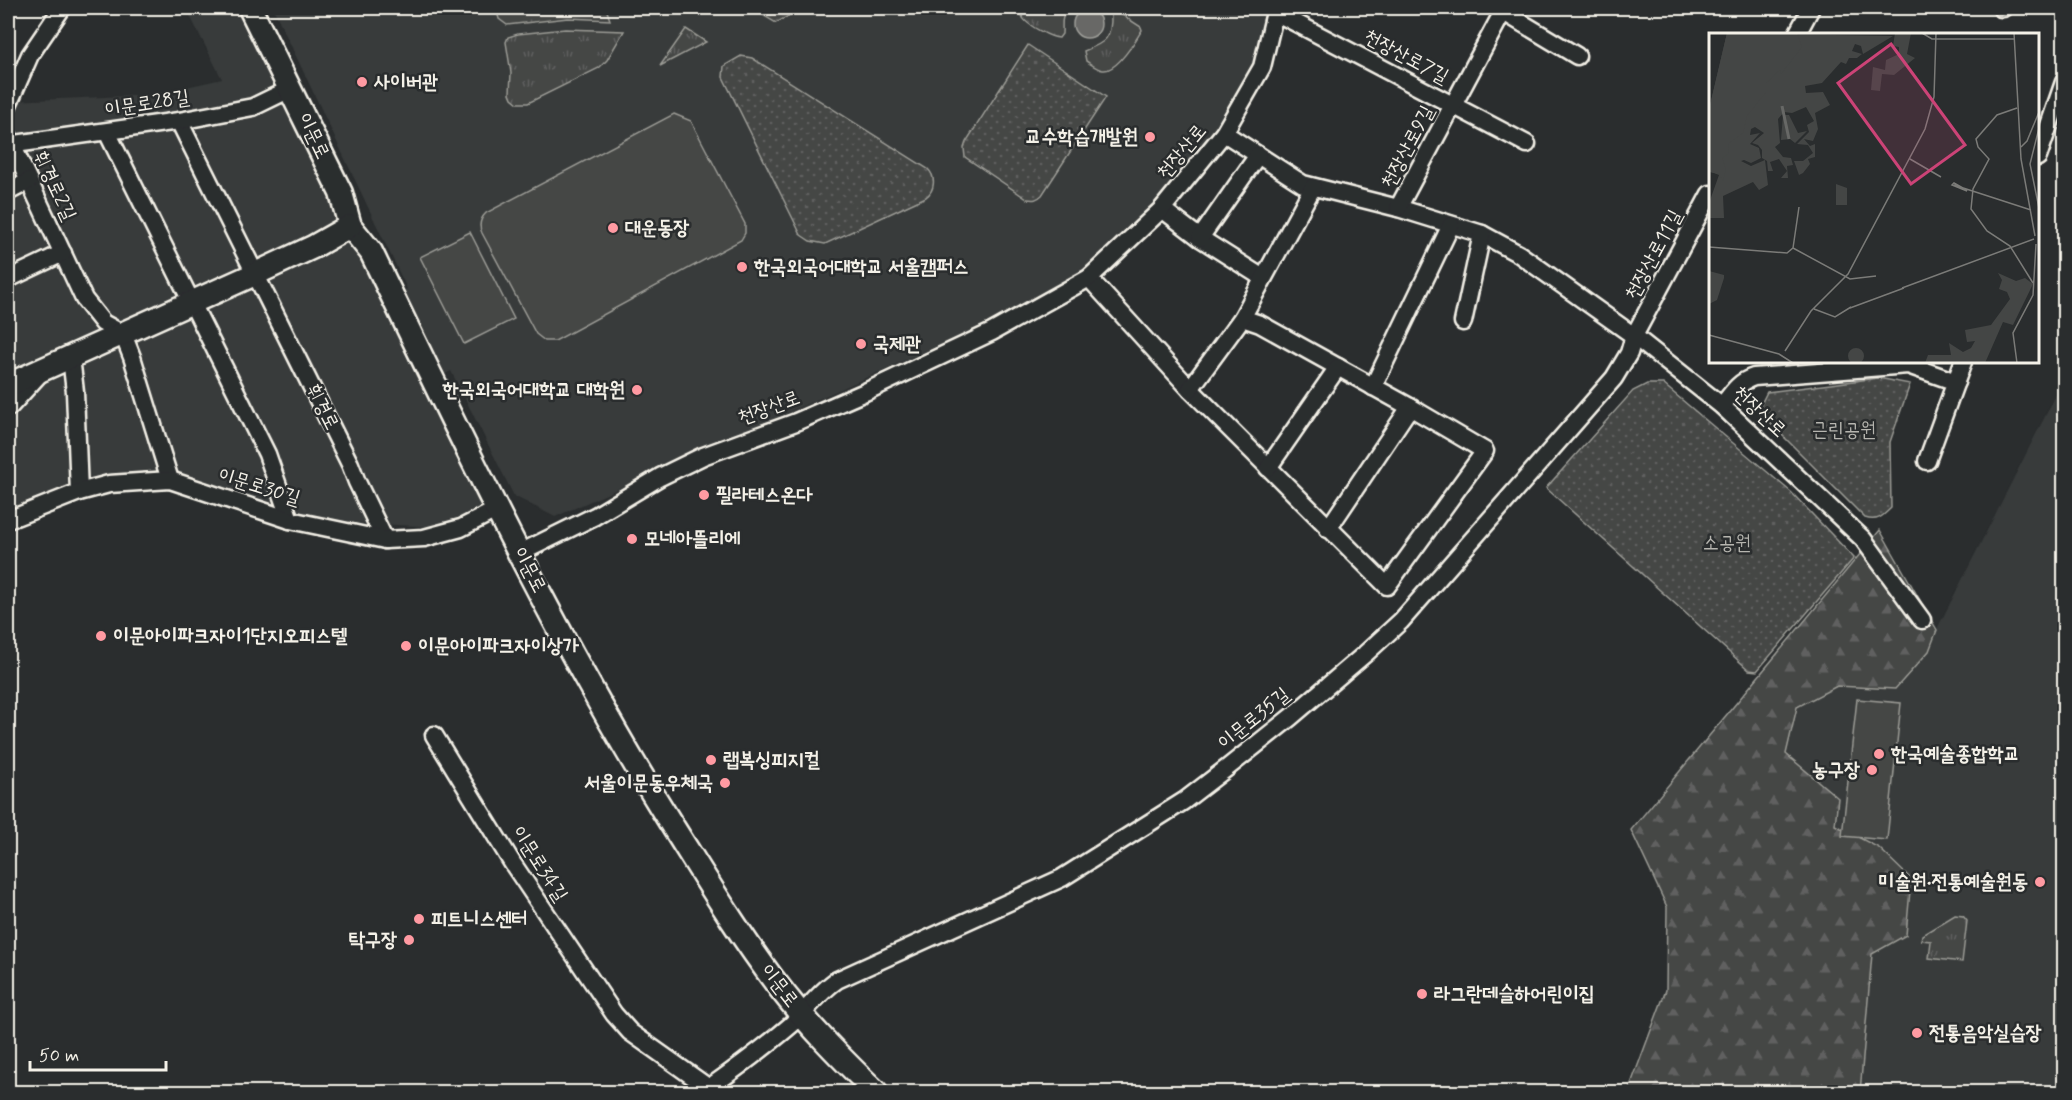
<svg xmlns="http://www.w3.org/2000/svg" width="2072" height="1100" font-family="Mynerve,'Poor Story',sans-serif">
  <defs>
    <pattern id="grass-tufts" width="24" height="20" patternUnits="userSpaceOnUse" patternTransform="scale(1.5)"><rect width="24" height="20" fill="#444645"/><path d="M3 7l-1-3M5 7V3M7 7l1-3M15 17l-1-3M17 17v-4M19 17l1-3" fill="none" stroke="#606160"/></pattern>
    <pattern id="forest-firs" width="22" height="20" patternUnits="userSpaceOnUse" patternTransform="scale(1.5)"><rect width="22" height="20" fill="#444645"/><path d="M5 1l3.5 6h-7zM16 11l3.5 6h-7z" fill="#606160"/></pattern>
    <pattern id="park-dots" width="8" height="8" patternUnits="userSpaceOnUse" patternTransform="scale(1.5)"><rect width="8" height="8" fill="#444645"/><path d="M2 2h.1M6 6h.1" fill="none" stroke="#606160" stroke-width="1.8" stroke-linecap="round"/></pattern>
  </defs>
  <rect width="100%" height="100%" fill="#2a2d2e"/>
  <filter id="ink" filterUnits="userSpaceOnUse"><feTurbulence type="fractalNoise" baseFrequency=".0167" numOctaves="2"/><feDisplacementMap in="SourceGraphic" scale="12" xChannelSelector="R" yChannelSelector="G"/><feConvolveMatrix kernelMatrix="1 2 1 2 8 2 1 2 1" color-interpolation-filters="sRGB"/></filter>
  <g filter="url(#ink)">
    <g fill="#373a3a">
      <polygon points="186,8 250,8 393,297 407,289 273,8 1267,8 1248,80 1213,136 1158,203 1115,244 1058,292 555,517 514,496 451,371 434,380 498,509 461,528 290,520 170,480 79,492 8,520 8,105 11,101 150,95 222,79"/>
      <polygon points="2064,379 2064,1092 1628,1092 1666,990 1667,907 1631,830 1880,530 1937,629"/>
    </g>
    <g fill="url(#grass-tufts)" stroke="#9c9c96" stroke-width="1.5">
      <polygon points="496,8 606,8 610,20 568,18 507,25 499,19"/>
      <path d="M 1023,8 L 1070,8 C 1059,19 1063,21 1062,34 L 1059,38 C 1051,38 1027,25 1023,18 C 1021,14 1022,11 1023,8 Z"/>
      <path d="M 1116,11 L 1141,27 L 1142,30 C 1136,40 1117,72 1103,70 C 1097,69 1091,64 1086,61 L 1084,51 C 1105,43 1112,39 1111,14 Z"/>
      <polygon points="565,29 624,31 607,60 599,68 528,103 518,103 512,98 510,93 511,73 506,42 508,37 518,34"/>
      <polygon points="686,29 706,42 660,66"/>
      <polygon points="1955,915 1963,916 1967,921 1962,962 1929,958 1931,941 1921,940 1922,935"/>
    </g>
    <polygon fill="url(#forest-firs)" stroke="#9c9c96" stroke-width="1.5" points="1880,530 1937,630 1929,651 1895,689 1837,686 1797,707 1786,754 1838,798 1835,825 1879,848 1911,879 1906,935 1872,954 1860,1092 1628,1092 1666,990 1667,907 1631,830"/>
    <g fill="url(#park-dots)" stroke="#9c9c96" stroke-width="1.5">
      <polygon points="751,8 798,8 801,9 776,23"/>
      <path d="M 1028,45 L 1106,97 L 1042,195 C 1037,200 1034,200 1027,199 L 965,157 L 964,148 L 966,142 Z"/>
      <path d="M 741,56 L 752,58 L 928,169 C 936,177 935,190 926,197 L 825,244 L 810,241 L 801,235 L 723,77 L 724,66 Z"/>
      <path d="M 1878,378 L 1910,384 L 1890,442 L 1891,508 C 1882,517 1877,522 1865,518 L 1763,416 L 1760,406 L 1767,392 Z"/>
      <polygon points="1647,384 1663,384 1791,492 1854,558 1757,671 1749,670 1546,488 1633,391"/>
    </g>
    <g fill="#444645" stroke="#9c9c96" stroke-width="1.5">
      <path d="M 674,114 L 691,121 L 745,224 L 745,233 L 741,240 L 555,341 L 545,341 L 536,334 L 482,233 C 478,225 480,219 486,213 Z"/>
      <polygon points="470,232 514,319 464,344 420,257"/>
      <polygon points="1857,699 1901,703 1887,840 1842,836"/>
    </g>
    <circle fill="#676866" stroke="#9f9f9a" stroke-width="1.5" cx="1087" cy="24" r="14"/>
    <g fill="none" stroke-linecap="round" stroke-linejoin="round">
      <defs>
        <g id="minor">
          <polyline points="1497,8 1577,56"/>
          <polyline points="2001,8 2003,8"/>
          <polyline points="1275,12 1527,144"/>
          <polyline points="1797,34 1811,8"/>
          <polyline points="8,105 30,55 62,8"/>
          <polyline points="179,121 350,464 357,482 385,540"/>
          <polyline points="107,132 267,454 290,520"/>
          <polyline points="1224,133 1303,184 1398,208 1482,234 1519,254 1634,336 1722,406 1863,539 1922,620"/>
          <polyline points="8,136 84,299 103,323 123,334 132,357 170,480"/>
          <polyline points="8,145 179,121 253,107 290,89"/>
          <polyline points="2038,157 2064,82"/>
          <polyline points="8,192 29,181"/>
          <polyline points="1398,208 1505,8"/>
          <polyline points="1162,209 1200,238 1263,278"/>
          <polyline points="1200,238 1258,155"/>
          <polyline points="1089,278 1190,389 1387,586 1485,451 1410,407 1260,324 1242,318"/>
          <polyline points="8,279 63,253"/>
          <polyline points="1463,322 1482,234"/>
          <polyline points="71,357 75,392 79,492"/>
          <polyline points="1373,387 1451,225"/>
          <polyline points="1190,389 1242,318 1313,187"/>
          <path d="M 1722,406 C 1732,393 1738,382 1754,377 L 1908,365 L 1956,382"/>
          <polyline points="1927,461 1963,362"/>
          <polyline points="1268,468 1338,367"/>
          <polyline points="8,520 79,492 109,484 170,480 290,520 385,540 424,538 461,528 498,509"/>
          <polyline points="1328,529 1410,407"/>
          <polyline points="520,553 595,516 660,477 703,456 796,422 865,392 992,332 1089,278 1162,209 1224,133 1262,67 1276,8"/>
          <polyline points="434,735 513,864 614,1014 630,1032 709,1088"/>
          <path d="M 703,1092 C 733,1071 763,1049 791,1025 C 807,1010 819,992 837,980 L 1062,878 L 1184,801 L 1227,768 L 1291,717 L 1365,654 L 1401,621 L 1614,378 L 1629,353 L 1634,336 L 1710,194"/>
        </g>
        <polyline id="tertiary" points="8,405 38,372"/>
        <g id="secondary">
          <path d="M 250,8 L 341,193 L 350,226 L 371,252 C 466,448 559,646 675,830 C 707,881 739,934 776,983 C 805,1022 841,1058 876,1092"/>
          <polyline points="8,385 255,274 313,247 350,226"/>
        </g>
      </defs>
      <use href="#minor" stroke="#f4f1e8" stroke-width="21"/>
      <use href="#tertiary" stroke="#f4f1e8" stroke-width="26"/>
      <use href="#secondary" stroke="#f4f1e8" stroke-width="27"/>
      <use href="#minor" stroke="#2a2d2e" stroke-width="16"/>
      <use href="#tertiary" stroke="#2a2d2e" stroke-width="21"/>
      <use href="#secondary" stroke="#2a2d2e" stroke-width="22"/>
    </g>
  </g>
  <g fill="#ff9aa2" stroke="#2a2d2e" stroke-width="2">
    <circle cx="362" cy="82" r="6"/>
    <circle cx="1150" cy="137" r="6"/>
    <circle cx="613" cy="228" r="6"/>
    <circle cx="742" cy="267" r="6"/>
    <circle cx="861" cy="344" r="6"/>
    <circle cx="637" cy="390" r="6"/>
    <circle cx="704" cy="495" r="6"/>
    <circle cx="632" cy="539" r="6"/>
    <circle cx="101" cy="636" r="6"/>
    <circle cx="406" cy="646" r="6"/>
    <circle cx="1879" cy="754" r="6"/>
    <circle cx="711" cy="760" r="6"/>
    <circle cx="1872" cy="770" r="6"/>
    <circle cx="725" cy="783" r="6"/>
    <circle cx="2040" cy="882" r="6"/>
    <circle cx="419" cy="919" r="6"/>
    <circle cx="409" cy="940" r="6"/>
    <circle cx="1422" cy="994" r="6"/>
    <circle cx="1917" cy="1033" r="6"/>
  </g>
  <g text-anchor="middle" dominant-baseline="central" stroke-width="5" stroke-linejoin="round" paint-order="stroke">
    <g font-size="20" fill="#f4f1e8" stroke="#2a2d2e">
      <text transform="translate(1406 57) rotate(28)">천장산로7길</text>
      <text transform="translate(147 104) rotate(-9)">이문로28길</text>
      <text transform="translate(313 136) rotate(64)">이문로</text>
      <text transform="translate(1408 147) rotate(-62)">천장산로9길</text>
      <text transform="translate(1182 152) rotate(-50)">천장산로</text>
      <text transform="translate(54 186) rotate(65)">휘경로2길</text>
      <text transform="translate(1654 255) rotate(-62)">천장산로11길</text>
      <text transform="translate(322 407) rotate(63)">휘경로</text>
      <text transform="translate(769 408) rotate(-20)">천장산로</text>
      <text transform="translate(1759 412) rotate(43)">천장산로</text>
      <text transform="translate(259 487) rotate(17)">이문로30길</text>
      <text transform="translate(529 570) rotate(62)">이문로</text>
      <text transform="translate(1254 719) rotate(-39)">이문로35길</text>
      <text transform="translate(539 864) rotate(57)">이문로34길</text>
      <text transform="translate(779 986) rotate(52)">이문로</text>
    </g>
    <g font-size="20" font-weight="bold" fill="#f4f1e8" stroke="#2a2d2e" text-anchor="start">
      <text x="374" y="82">사이버관</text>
      <text x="1138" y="137" text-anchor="end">교수학습개발원</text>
      <text x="625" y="228">대운동장</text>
      <text x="754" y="267">한국외국어대학교 서울캠퍼스</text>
      <text x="873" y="344">국제관</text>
      <text x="625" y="390" text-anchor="end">한국외국어대학교 대학원</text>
      <text x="716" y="495">필라테스온다</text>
      <text x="644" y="539">모네아뜰리에</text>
      <text x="113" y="636">이문아이파크자이1단지오피스텔</text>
      <text x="418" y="646">이문아이파크자이상가</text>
      <text x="1891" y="754">한국예술종합학교</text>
      <text x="723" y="760">랩복싱피지컬</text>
      <text x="1860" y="770" text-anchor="end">농구장</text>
      <text x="713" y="783" text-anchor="end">서울이문동우체국</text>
      <text x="2028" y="882" text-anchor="end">미술원·전통예술원동</text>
      <text x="431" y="919">피트니스센터</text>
      <text x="397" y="940" text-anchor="end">탁구장</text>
      <text x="1434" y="994">라그란데슬하어린이집</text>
      <text x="1929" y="1033">전통음악실습장</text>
    </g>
    <g font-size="20" fill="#b6b5af" stroke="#2a2d2e">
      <text x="1844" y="430">근린공원</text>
      <text x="1727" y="543">소공원</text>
    </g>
  </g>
  <g transform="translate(1709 33)">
    <rect width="330" height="330" fill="#2a2d2e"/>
    <path d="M 18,0 L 184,3 L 154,21 L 152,13 L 146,11 L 143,18 L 153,21 L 148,25 L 140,25 L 137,31 L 132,29 L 113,50 L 96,53 L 97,60 L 114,59 L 121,72 L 106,80 L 109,96 L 104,108 L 95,106 L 101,113 L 106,111 L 106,124 L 99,126 L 101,131 L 94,140 L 90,142 L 85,128 L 94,128 L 104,120 L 99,112 L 88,111 L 100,99 L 98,92 L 105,88 L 97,74 L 83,80 L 75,79 L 69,86 L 71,110 L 66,114 L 74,124 L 82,125 L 84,132 L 78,133 L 79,145 L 72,145 L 78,138 L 70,126 L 61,129 L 64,138 L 59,138 L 58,128 L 53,125 L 53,117 L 49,112 L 43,110 L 55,100 L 46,94 L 42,96 L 41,102 L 51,100 L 41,111 L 50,115 L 52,125 L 42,130 L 35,127 L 32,128 L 42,133 L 56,127 L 59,152 L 50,157 L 44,149 L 14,163 L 15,185 L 0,185 L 0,170 L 10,142 L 0,138 L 0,76 ZM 186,0 L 202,0 L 198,21 L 206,25 L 185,42 L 173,41 L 171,58 L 162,57 L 164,34 L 176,37 L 177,27 L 190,21 L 190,14 L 184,13 ZM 289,240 L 307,248 L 316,245 L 324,251 L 304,292 L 294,289 L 276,330 L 216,330 L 219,322 L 242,322 L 240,310 L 254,319 L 262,315 L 266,308 L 258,309 L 256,297 L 282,292 L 301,266 L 298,259 L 290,256 L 293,247 Z" fill="#444645"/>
    <path d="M 0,238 L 15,242 L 15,245 L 8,267 L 0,271 Z" fill="#444645"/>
    <path d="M 18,0 L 88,0 L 93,14 L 72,41 L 71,37 L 57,50 L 57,59 L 38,83 L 34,100 L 20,110 L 19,121 L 13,125 L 17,136 L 14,148 L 10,141 L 0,139 L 0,77 ZM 74,82 L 80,82 L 89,100 L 98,98 L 86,110 L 81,106 L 72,107 Z" fill="#444645"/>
    <path d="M 127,151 L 138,155 L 138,172 L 127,172 ZM139 323a8 8 0 1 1 16 0a8 8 0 1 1-16 0Z" fill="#444645"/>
    <path fill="none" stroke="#676866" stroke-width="3" d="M 73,73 L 80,106"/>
    <path fill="none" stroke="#7b7b78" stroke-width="1.5" d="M 213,0 L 223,6 L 305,6M 305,0 L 312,126 L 326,203M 308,75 L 288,82 L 267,106 L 269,114 L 280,126 L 264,156 L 262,176 L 278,198 L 301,213 L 324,250M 330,95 L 321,131 L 330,175M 312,114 L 318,108 L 330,79M 201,126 L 232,144M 245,150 L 256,156 L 258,158 L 243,152 ZM 245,152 L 322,177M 0,214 L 78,220 L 84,215 L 141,246 L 167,243M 84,215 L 90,174M 193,255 L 325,206M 141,275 L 195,255M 105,276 L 126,284 L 142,274M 0,302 L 70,321 L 84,330M 76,318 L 102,278 L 139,241 L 216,96 L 225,64 L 227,0M 308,330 L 304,300 L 324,262 L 327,211"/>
    <path fill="#cc4377" fill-opacity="0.15" stroke="#cc4377" stroke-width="3" d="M 182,11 L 256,112 L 202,151 L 129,50 Z"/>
    <rect width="330" height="330" fill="none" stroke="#f4f1e8" stroke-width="3"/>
  </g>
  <rect width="2072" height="1100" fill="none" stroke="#2a2d2e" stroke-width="30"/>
  <rect x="15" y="15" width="2042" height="1070" fill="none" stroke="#f4f1e8" stroke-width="2" filter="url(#ink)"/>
  <path d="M30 1061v9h136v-9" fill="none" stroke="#f4f1e8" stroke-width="3"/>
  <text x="39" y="1061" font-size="18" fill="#f4f1e8" stroke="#2a2d2e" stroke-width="4.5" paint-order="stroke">50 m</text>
</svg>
